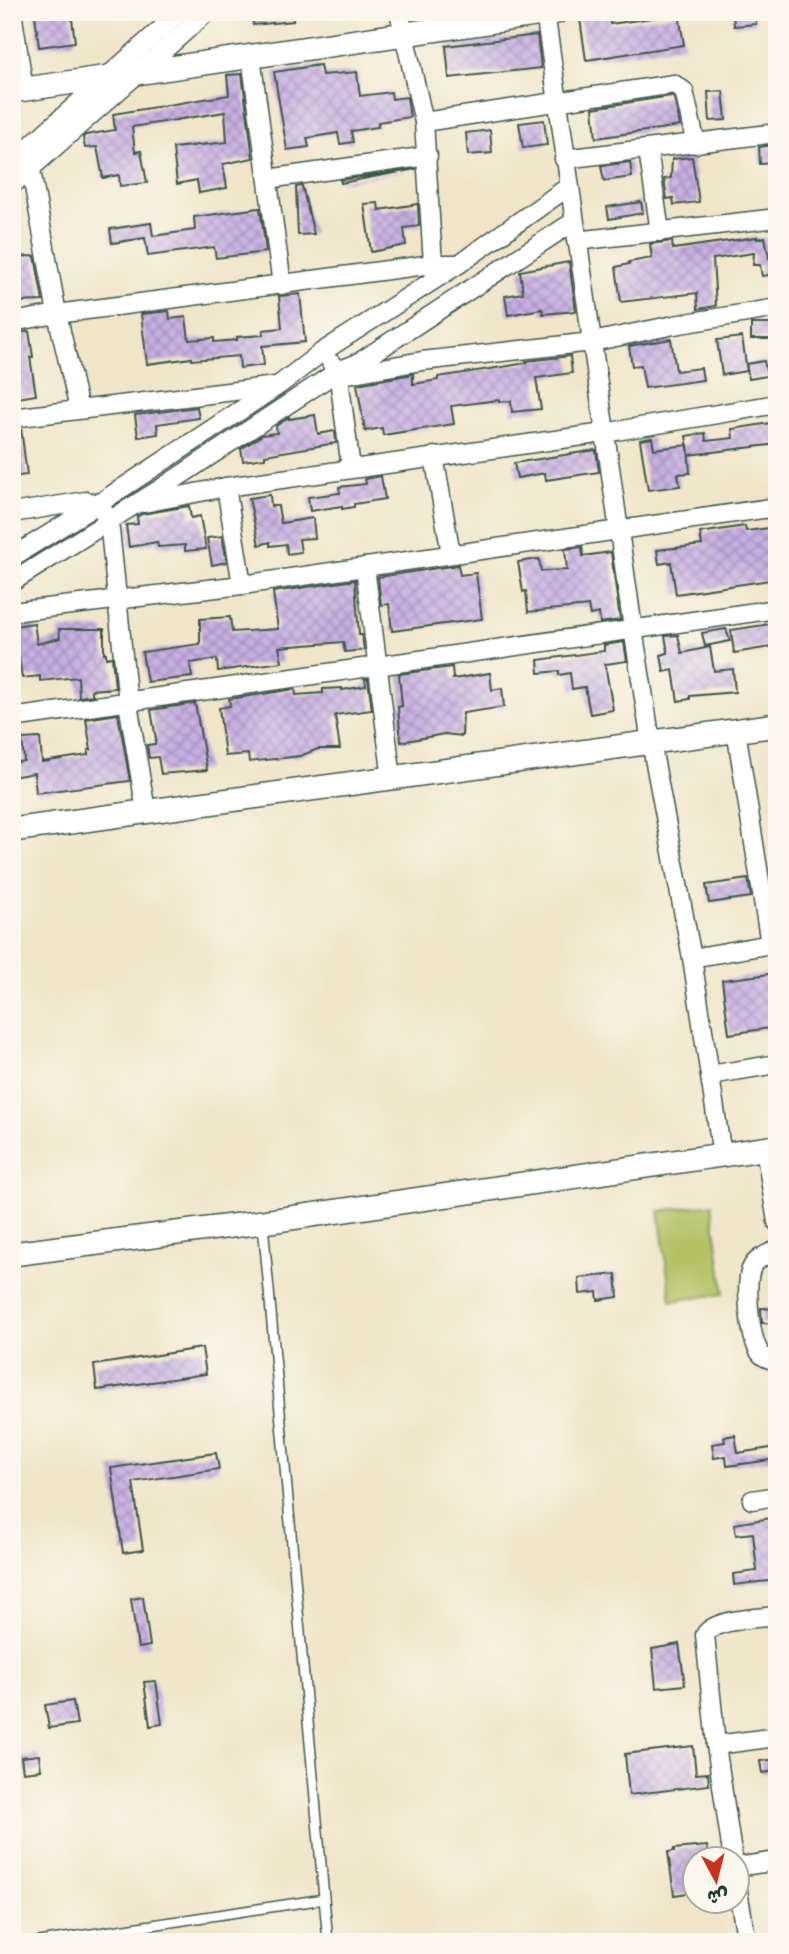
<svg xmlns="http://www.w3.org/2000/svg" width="789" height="1954" font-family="'Shantell Sans','Playpen Sans Arabic',sans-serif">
  <defs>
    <pattern id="building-cross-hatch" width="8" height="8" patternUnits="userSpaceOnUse" patternTransform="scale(1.75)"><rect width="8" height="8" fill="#c8afe3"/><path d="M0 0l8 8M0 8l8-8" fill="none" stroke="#a290b9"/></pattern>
  </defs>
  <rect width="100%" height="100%" fill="#fbf7ec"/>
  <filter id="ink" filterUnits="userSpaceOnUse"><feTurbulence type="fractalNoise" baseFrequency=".0143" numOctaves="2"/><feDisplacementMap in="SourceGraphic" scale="14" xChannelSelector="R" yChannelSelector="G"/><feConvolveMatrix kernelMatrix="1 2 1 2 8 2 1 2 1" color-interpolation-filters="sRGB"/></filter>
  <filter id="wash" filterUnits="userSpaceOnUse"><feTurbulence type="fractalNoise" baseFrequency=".00686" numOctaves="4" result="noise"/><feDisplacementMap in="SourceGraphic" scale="28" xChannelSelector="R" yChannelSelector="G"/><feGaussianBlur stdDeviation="1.57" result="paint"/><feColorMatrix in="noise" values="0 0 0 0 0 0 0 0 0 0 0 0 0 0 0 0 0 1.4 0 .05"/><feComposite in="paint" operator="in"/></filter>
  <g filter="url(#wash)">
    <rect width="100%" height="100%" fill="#f0e5c9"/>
    <polygon fill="#b3c163" stroke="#697f4c" stroke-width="2" points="712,1204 724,1294 671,1301 659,1211"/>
    <g id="blocks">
      <g fill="url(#building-cross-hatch)">
        <polygon points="51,12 71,12 75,42 39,47 35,15"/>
        <polygon points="252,12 293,12 293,21 253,25"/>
        <polygon points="733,12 755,12 756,24 734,26"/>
        <polygon points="679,14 684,45 586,60 580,19 609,15 610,24"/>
        <polygon points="537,35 541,68 449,78 446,46"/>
        <polygon points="320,65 322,75 357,72 360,96 391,92 392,99 407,97 410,117 378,122 378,127 351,131 353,142 340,144 338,133 307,138 309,147 287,150 274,72"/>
        <polygon points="242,74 253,158 223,164 227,188 199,193 197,180 177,184 173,148 227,142 225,112 132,127 135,152 141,151 147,183 120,186 119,175 103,178 97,147 85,148 83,137 86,135 115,130 113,114 229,95 227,75"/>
        <polygon points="723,91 726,120 710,121 708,92"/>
        <polygon points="671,96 674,98 680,126 596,138 593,108"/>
        <polygon points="544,120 547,145 523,148 519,123"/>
        <polygon points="490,130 492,153 468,155 466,133"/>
        <polygon points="773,145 774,163 760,164 759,147"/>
        <polygon points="692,157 699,202 674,205 673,198 667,199 664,179 671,178 672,159"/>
        <polygon points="630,162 632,177 604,181 601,166"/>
        <polygon points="416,169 341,183 340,180"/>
        <polygon points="302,186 314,234 298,235 296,187"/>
        <polygon points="641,202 643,213 609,219 607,207"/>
        <polygon points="378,203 379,210 418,204 419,226 404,228 406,245 371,252 364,204"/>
        <polygon points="260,208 266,252 216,258 214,247 148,256 145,238 112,243 110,229 151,223 153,236 195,230 194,217"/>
        <polygon points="757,237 757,239 765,237 769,258 777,257 777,274 762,276 760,265 753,265 754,253 713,259 716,306 698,309 697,293 621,302 616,267 629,264 629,262 652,258 650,244 672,241 673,249"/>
        <polygon points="35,256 43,301 12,302 12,257"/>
        <polygon points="569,262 576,311 543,314 542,309 508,315 505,296 523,293 520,271"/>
        <polygon points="300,294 305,342 262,346 264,365 240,368 239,356 192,360 192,358 147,364 141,314 169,311 170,319 186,317 189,340 214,338 214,342 237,340 237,337 263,335 263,330 282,328 279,296"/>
        <rect x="751" y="324" width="26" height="15"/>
        <polygon points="29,331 33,357 30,357 36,395 12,399 12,334"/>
        <polygon points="742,337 747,371 722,375 717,340"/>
        <polygon points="671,339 676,371 701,368 703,380 645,388 641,365 632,366 629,346"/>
        <polygon points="570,356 572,373 536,378 541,409 512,412 511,401 499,402 499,400 451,406 454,424 383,435 382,428 365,431 357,384 413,374 413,384 438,380 438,377 527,363 526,361"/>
        <polygon points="764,361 767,376 749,379 746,364"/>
        <polygon points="197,407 199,418 157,424 158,434 138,437 135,415"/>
        <polygon points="315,415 318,434 335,431 336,443 265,455 265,458 243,461 241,449 262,435 277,433 276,426 289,417 289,419"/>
        <polygon points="777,422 777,444 689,455 686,436 705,433 706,441 733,438 732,429"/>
        <polygon points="21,428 27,475 12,477 12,429"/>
        <polygon points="652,438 654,449 688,445 690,473 678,474 680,486 648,490 640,440"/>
        <polygon points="596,450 599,472 546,480 545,473 517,478 514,463"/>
        <polygon points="381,476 385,499 354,504 354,507 342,509 342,506 310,511 308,497 340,493 339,487 366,484 365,479"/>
        <polygon points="270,495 271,506 278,506 281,523 313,518 315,538 299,539 301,552 287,554 286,544 270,546 270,542 259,545 249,498"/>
        <polygon points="189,506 191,518 200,516 206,549 185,551 185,545 158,547 157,542 129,547 126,525 138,524 137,517 142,514"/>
        <polygon points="745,526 746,531 777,527 777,579 676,594 671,562 659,564 657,550 702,545 700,533"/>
        <polygon points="222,536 227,562 212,565 207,538"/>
        <polygon points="582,547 583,556 611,552 620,620 600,623 599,613 590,615 588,606 528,612 526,591 523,592 518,562 539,559 541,571 567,570 565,549"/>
        <polygon points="458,565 460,575 476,573 482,619 392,631 389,604 381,605 378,577"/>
        <polygon points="355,580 359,635 362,635 364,650 345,652 343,642 279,647 282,662 218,671 217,659 190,663 192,677 147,682 142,652 200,644 200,619 230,617 232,632 278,629 273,592"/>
        <polygon points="34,623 37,644 60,638 59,629 104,629 104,653 106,653 106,658 112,657 115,688 91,690 93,695 79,697 78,677 40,681 40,676 22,678 14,626"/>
        <polygon points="777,623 777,646 734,653 731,630"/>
        <polygon points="726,629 730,641 705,646 702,633"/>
        <polygon points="678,635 682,653 710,647 714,671 733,669 735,692 690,696 690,699 678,701 673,670 664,672 661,655 668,653 665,636"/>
        <polygon points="624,642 627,661 605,664 613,710 590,714 585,687 572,689 570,673 559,675 559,671 539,673 538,660 604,651 604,645"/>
        <polygon points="452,667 453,679 490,673 492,690 502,688 504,707 463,713 462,736 444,734 401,742 398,707 402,706 399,674"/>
        <polygon points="365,679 368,679 372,710 335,715 340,749 318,749 300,756 249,762 248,754 225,756 219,708 230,706 229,699 295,689 296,695 323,693 323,689 342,688 342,690 366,686"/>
        <polygon points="195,703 207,770 161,774 158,757 149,758 147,745 155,744 156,739 151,710"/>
        <polygon points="118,714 130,781 36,793 34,773 12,777 12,763 24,761 22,739 40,738 42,762 88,755 88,750 91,750 86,719"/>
        <polygon points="748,879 751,897 709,903 706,885"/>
        <polygon points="777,973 777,1027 729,1034 722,980"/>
        <polygon points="616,1274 618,1297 598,1300 597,1292 580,1294 579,1278"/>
        <polygon points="761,1308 777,1309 777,1324 762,1323"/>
        <polygon points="202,1348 206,1374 97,1390 94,1365"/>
        <polygon points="735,1435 738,1453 777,1447 777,1459 727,1466 726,1456 714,1458 712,1444 725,1442 724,1437"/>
        <polygon points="216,1453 219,1469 133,1482 143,1550 123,1553 111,1468"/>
        <polygon points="777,1517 777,1580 734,1585 733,1574 757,1571 753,1533 736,1535 734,1524"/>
        <polygon points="143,1597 150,1646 138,1648 131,1599"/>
        <polygon points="679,1644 685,1685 656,1688 652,1649"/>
        <polygon points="156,1681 162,1724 150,1726 144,1682"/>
        <polygon points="73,1701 77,1724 49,1728 45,1705"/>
        <polygon points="693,1746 696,1774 708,1773 709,1785 629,1795 625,1754"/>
        <polygon points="39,1755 41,1770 23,1772 21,1757"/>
        <polygon points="777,1759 777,1771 762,1773 760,1761"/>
        <polygon points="707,1846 709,1857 695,1858 695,1892 674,1895 668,1852 674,1851 674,1849"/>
      </g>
    </g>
  </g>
  <g filter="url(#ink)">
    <use href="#blocks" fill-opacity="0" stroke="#3e564a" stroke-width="2"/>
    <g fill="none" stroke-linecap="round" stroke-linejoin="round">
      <defs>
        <g id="service">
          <polyline points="263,1224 328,1942"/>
          <polyline points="39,1942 324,1899"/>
        </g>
        <g id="minor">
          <polyline points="12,12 24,89"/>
          <polyline points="399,12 424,122 433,264"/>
          <polyline points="545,12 633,629 651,742 692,958 722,1155"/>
          <polyline points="251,57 282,285"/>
          <polyline points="424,122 674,84 684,91 696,144"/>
          <polyline points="648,150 660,232"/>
          <polyline points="564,159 777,133"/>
          <polyline points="12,162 180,12"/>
          <polyline points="31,170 57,314 79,409"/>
          <polyline points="268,179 428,156"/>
          <polyline points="12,185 207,12"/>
          <polyline points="576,241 777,218"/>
          <polyline points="12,322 57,314 433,264 459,264"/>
          <polyline points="331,363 338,371 351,468"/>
          <polyline points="348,374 422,361 592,342 674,325 777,308"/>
          <polyline points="12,418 276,386"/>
          <polyline points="434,456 451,554"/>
          <polyline points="226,487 242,585"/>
          <polyline points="144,503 226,487 604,433 777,404"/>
          <polyline points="12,513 86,501 98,504 104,512 110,530 128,703 146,811"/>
          <polyline points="12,557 98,504 279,385 322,352 459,264 568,187"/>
          <polyline points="365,567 392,779"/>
          <polyline points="12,582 163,487 338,371 358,363 573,222"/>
          <polyline points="12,612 242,585 777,507"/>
          <polyline points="12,718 777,609"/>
          <polyline points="736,730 770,944"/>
          <polyline points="692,958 777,943"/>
          <polyline points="710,1075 777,1064"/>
          <polyline points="765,1148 777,1222"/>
          <path d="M 777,1250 C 767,1254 755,1259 751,1269 C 745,1284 749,1343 762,1355 C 765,1358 772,1360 777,1361"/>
          <polyline points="752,1500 777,1496"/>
          <polyline points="716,1745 777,1737"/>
          <path d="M 733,1860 L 716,1745 L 705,1635 C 713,1619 759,1618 777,1616"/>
          <polyline points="736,1867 777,1861"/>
          <polyline points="736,1880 747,1942"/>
        </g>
        <g id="tertiary">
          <polyline points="12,91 556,12"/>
          <polyline points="12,830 777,725"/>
          <polyline points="12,1254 263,1222 777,1147"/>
        </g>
      </defs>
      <use href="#service" stroke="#3e564a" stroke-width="12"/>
      <use href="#minor" stroke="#3e564a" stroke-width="21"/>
      <use href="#tertiary" stroke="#3e564a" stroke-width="26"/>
      <use href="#service" stroke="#fff" stroke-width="9"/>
      <use href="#minor" stroke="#fff" stroke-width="18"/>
      <use href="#tertiary" stroke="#fff" stroke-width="23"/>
    </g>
  </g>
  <rect width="789" height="1954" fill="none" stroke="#fbf7ec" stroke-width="42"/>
  <g transform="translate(716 1880) rotate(173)"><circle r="33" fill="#fbf7ec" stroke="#a3ada2" stroke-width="2"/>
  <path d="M0-5L12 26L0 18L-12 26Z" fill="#c8321e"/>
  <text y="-10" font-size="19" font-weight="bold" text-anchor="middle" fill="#1f3d34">ش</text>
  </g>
</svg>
